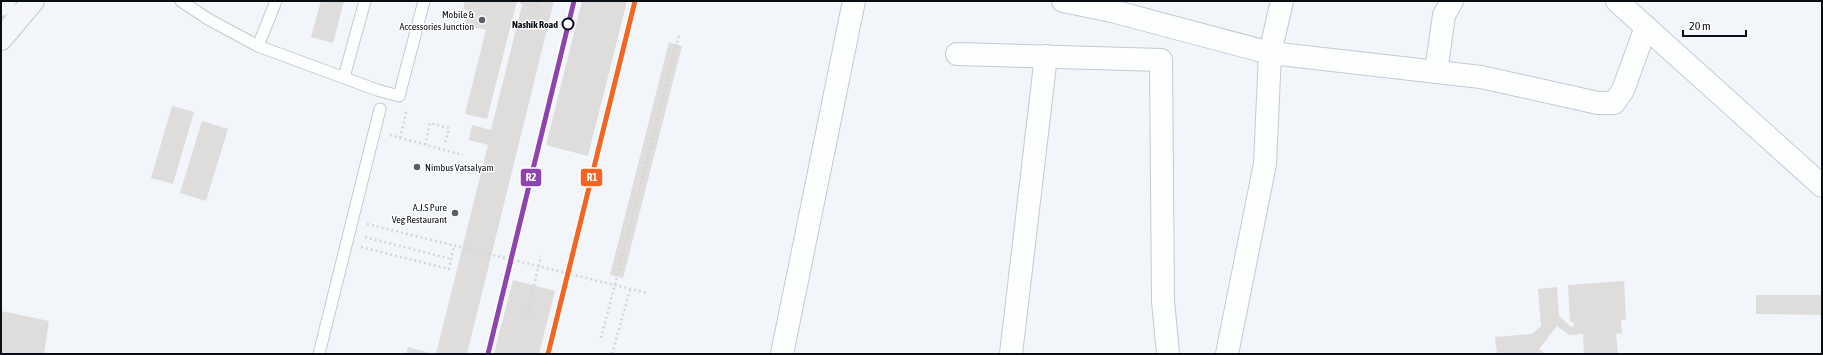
<svg xmlns="http://www.w3.org/2000/svg" width="1823" height="355" font-family="'Asap Condensed',sans-serif">
  <rect width="100%" height="100%" fill="#f2f5fa"/>
  <g fill="#dfdcdc">
    <polygon points="321,1 344,1 333,43 311,37"/>
    <polygon points="465,1 517,1 487,119 465,114 486,30 464,25 468,10 463,9"/>
    <polygon points="523,1 554,1 467,354 436,354 488,145 469,140 472,125 491,130"/>
    <polygon points="582,1 627,1 588,156 546,145"/>
    <polygon points="669,42 682,46 623,278 610,275"/>
    <polygon points="172,106 194,112 173,184 151,178"/>
    <polygon points="202,121 228,129 206,201 180,193"/>
    <polygon points="513,280 555,291 539,354 494,354"/>
    <polygon points="1624,281 1626,320 1621,320 1622,333 1616,334 1618,354 1584,354 1583,334 1569,335 1557,326 1539,349 1545,354 1529,353 1497,354 1495,337 1532,334 1541,326 1538,289 1557,287 1559,316 1571,327 1573,327 1574,323 1570,321 1568,285"/>
    <polygon points="1756,295 1822,295 1822,315 1756,314"/>
    <polygon points="1,311 49,321 44,354 1,354"/>
    <polygon points="408,347 433,354 406,354"/>
  </g>
  <g fill="none" stroke-linecap="round" stroke-linejoin="round">
    <defs>
      <g id="lane">
        <polyline points="181,1 208,19 258,46 377,90 399,96 424,1"/>
        <polyline points="258,46 276,1"/>
        <polyline points="344,77 365,1"/>
        <polyline points="319,354 380,109"/>
      </g>
      <g id="street">
        <polyline points="1063,1 1112,11 1270,53 1265,164 1227,354"/>
        <polyline points="1282,1 1270,53 1481,77 1598,103 1614,103 1623,90 1646,27"/>
        <polyline points="1617,1 1822,186"/>
        <polyline points="957,54 1161,60 1163,301 1168,354"/>
        <polyline points="1436,72 1444,15 1452,1"/>
        <polyline points="782,354 854,1"/>
        <polyline points="1011,354 1046,56"/>
      </g>
      <g id="secondary">
        <polyline points="1,5 5,1"/>
        <polyline points="1,39 33,1"/>
      </g>
    </defs>
    <use href="#lane" stroke="#c5cad0" stroke-width="13"/>
    <use href="#street" stroke="#c5cad0" stroke-width="24"/>
    <use href="#secondary" stroke="#c5cad0" stroke-width="24"/>
    <g stroke="#d5d6d7" stroke-width="2.5" stroke-dasharray="2 3" stroke-linecap="butt">
      <polyline points="516,1 536,7 538,1"/>
      <polyline points="390,135 463,155"/>
      <polyline points="400,138 406,113 405,110"/>
      <polyline points="425,145 430,123 449,128 445,143"/>
      <polyline points="367,224 647,293"/>
      <polyline points="365,237 451,259"/>
      <polyline points="361,247 449,269 454,246"/>
      <polyline points="527,315 541,256"/>
      <polyline points="601,338 679,35"/>
      <polyline points="612,354 630,290"/>
    </g>
    <use href="#lane" stroke="#fdfefe" stroke-width="11"/>
    <use href="#street" stroke="#fdfefe" stroke-width="22"/>
    <use href="#secondary" stroke="#f4f6fa" stroke-width="22"/>
    <defs>
      <polyline id="rail-1" points="548,354 635,1"/>
      <polyline id="rail-2" points="488,354 574,1"/>
    </defs>
    <use href="#rail-1" stroke="#fff" stroke-width="8"/>
    <use href="#rail-2" stroke="#fff" stroke-width="8"/>
    <use href="#rail-1" stroke="#f26522" stroke-width="5"/>
    <use href="#rail-2" stroke="#8e44ad" stroke-width="5"/>
  </g>
  <g fill="#5b5e64" stroke="#fff" stroke-width="1.5">
    <circle cx="482" cy="20" r="4"/>
    <circle cx="417" cy="167" r="4"/>
    <circle cx="455" cy="213" r="4"/>
  </g>
  <circle fill="#fff" stroke="#090d14" stroke-width="2" cx="568" cy="24" r="5.5"/>
  <g text-anchor="middle" dominant-baseline="central" stroke-width="3" stroke-linejoin="round" paint-order="stroke">
    <g font-size="10" fill="#090d14" stroke="#fff" text-anchor="end">
      <text x="474" y="14">Mobile &amp;<tspan x="474" dy="12">Accessories Junction</tspan></text>
      <text x="425" y="167" text-anchor="start">Nimbus Vatsalyam</text>
      <text x="447" y="207">A.J.S Pure<tspan x="447" dy="12">Veg Restaurant</tspan></text>
    </g>
    <g font-size="10" font-weight="bold" fill="#090d14" stroke="#fff" text-anchor="end">
      <text x="558" y="24">Nashik Road</text>
    </g>
  </g>
  <g stroke="#fff" stroke-width="1.5">
    <rect x="520" y="168" width="22" height="19" rx="4" fill="#8e44ad"/>
    <rect x="580" y="168" width="23" height="19" rx="4" fill="#f26522"/>
  </g>
  <g font-size="11" text-anchor="middle" font-weight="bold" fill="#fff">
    <text x="531" y="181">R2</text>
    <text x="592" y="181">R1</text>
  </g>
  <rect width="1823" height="355" fill="none" stroke="#090d14" stroke-width="4"/>
  <path d="M1683 30v6h63v-6" fill="none" stroke="#090d14" stroke-width="2"/>
  <text x="1689" y="30" font-size="12" fill="#090d14" stroke="#ffffff" stroke-width="3" paint-order="stroke">20 m</text>
</svg>
